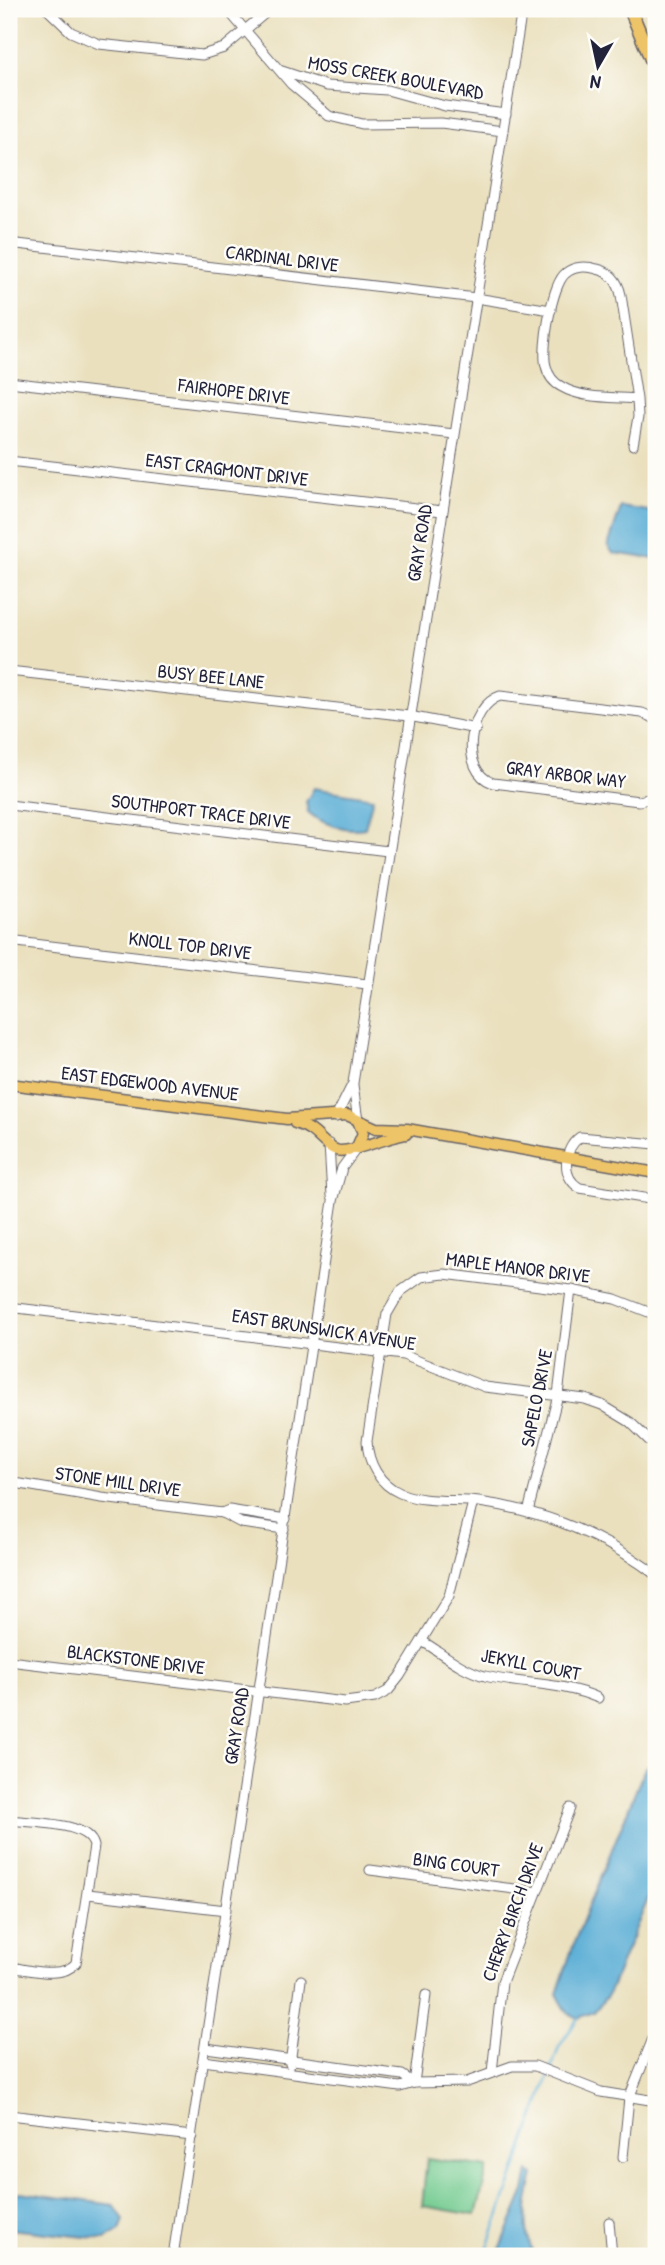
<svg xmlns="http://www.w3.org/2000/svg" width="665" height="2265" font-family="'Patrick Hand',sans-serif">
  <rect width="100%" height="100%" fill="#fdfcf7"/>
  <filter id="ink" filterUnits="userSpaceOnUse"><feTurbulence type="fractalNoise" baseFrequency=".0143" numOctaves="2"/><feDisplacementMap in="SourceGraphic" scale="14" xChannelSelector="R" yChannelSelector="G"/><feConvolveMatrix kernelMatrix="1 2 1 2 8 2 1 2 1" color-interpolation-filters="sRGB"/></filter>
  <filter id="wash" filterUnits="userSpaceOnUse"><feTurbulence type="fractalNoise" baseFrequency=".00686" numOctaves="4" result="noise"/><feDisplacementMap in="SourceGraphic" scale="28" xChannelSelector="R" yChannelSelector="G"/><feGaussianBlur stdDeviation="1.57" result="paint"/><feColorMatrix in="noise" values="0 0 0 0 0 0 0 0 0 0 0 0 0 0 0 0 0 1.4 0 .05"/><feComposite in="paint" operator="in"/></filter>
  <g filter="url(#wash)">
    <rect width="100%" height="100%" fill="#eae0be"/>
    <polygon fill="#72ca8f" stroke="#4a7665" stroke-width="2" points="427,2158 488,2167 476,2215 422,2206"/>
    <g fill="#5aadd5" stroke="#3e6888" stroke-width="2">
      <polygon points="621,507 656,512 656,559 613,553 608,546"/>
      <path d="M 314,788 L 373,798 L 365,828 C 347,832 321,824 308,812 L 306,802 Z"/>
      <polygon points="656,1761 656,1880 608,1995 594,2012 578,2018 567,2012 557,1994 575,1940 645,1768"/>
      <path d="M 529,2172 L 534,2175 C 526,2205 522,2227 534,2256 L 497,2256 L 525,2191 Z"/>
      <polygon points="20,2192 114,2205 124,2220 120,2230 105,2239 9,2229 9,2195"/>
    </g>
    <g fill="none" stroke-linecap="round" stroke-linejoin="round">
      <g stroke="#5aadd5" stroke-width="2.5">
        <polyline points="9,2251 58,2256"/>
        <polyline points="485,2256 559,2047 578,2018"/>
      </g>
    </g>
  </g>
  <g filter="url(#ink)">
    <g fill="none" stroke-linecap="round" stroke-linejoin="round">
      <defs>
        <g id="minor">
          <polyline points="47,9 71,32 99,44 202,55 224,48 270,9"/>
          <polyline points="227,9 291,84 329,116 362,124 441,123 503,131"/>
          <polyline points="9,10 11,9"/>
          <polyline points="282,71 327,86 387,90 445,106 506,114"/>
          <polyline points="9,243 476,298 551,310"/>
          <polyline points="9,382 454,434"/>
          <path d="M 633,445 L 638,417 L 637,399 L 621,295 C 618,281 611,272 597,269 C 587,266 574,266 566,273 C 552,283 541,350 546,366 C 548,375 554,383 562,387 C 582,399 614,397 637,399"/>
          <polyline points="9,461 442,511"/>
          <polyline points="9,671 409,716 476,729"/>
          <path d="M 656,719 L 642,713 L 500,696 C 469,706 458,771 493,783 L 639,801 L 656,797"/>
          <polyline points="9,805 388,851"/>
          <polyline points="9,941 367,984"/>
          <polyline points="353,1085 358,1121"/>
          <polyline points="336,1117 353,1083 522,9"/>
          <polyline points="329,1144 332,1196"/>
          <path d="M 656,1144 L 580,1137 C 563,1149 561,1178 580,1188 L 656,1200"/>
          <polyline points="9,1307 403,1355 485,1387 585,1399 602,1405 630,1422 656,1447"/>
          <path d="M 656,1315 L 615,1299 L 571,1290 L 444,1274 L 421,1277 L 400,1292 L 387,1314 L 367,1441 C 368,1463 379,1484 400,1493 C 423,1503 454,1499 479,1502 C 545,1511 603,1535 656,1575"/>
          <polyline points="9,1482 102,1498 222,1513"/>
          <polyline points="528,1512 558,1395 571,1290"/>
          <polyline points="284,1529 241,1523 222,1513 229,1510 286,1519"/>
          <path d="M 422,1641 C 442,1653 462,1670 485,1676 C 523,1685 562,1682 598,1698"/>
          <polyline points="9,1661 345,1702 375,1698 388,1691 400,1676 449,1596 473,1502"/>
          <path d="M 9,1820 C 32,1823 88,1821 94,1846 L 76,1963 C 62,1980 28,1969 9,1967"/>
          <polyline points="370,1870 537,1892"/>
          <polyline points="88,1894 226,1910"/>
          <polyline points="426,1995 414,2083 467,2082 512,2066 535,2066 601,2092 656,2101"/>
          <polyline points="203,2061 400,2087 414,2083 402,2075 206,2048"/>
          <polyline points="290,2064 301,1980"/>
          <polyline points="492,2072 502,1982 570,1808"/>
          <polyline points="9,2115 192,2136"/>
          <polyline points="623,2157 629,2098 656,2031"/>
          <polyline points="609,2222 612,2256"/>
          <polyline points="173,2256 333,1201 342,1168 356,1149"/>
        </g>
        <g id="major">
          <polyline points="9,1084 287,1119 347,1115 376,1128 407,1129 656,1173"/>
          <path d="M 295,1123 C 319,1130 319,1143 336,1150 C 346,1155 390,1136 406,1134"/>
          <polyline points="356,1149 363,1133 358,1121"/>
        </g>
        <polyline id="highway" points="630,9 656,71"/>
      </defs>
      <use href="#minor" stroke="#686469" stroke-width="11"/>
      <use href="#major" stroke="#686469" stroke-width="13"/>
      <use href="#highway" stroke="#686469" stroke-width="15"/>
      <use href="#minor" stroke="#fff" stroke-width="9"/>
      <use href="#major" stroke="#eec469" stroke-width="10"/>
      <use href="#highway" stroke="#eec469" stroke-width="12"/>
    </g>
  </g>
  <g text-anchor="middle" dominant-baseline="central" stroke-width="5" stroke-linejoin="round" paint-order="stroke">
    <g font-size="19" fill="#22223b" stroke="#fdfcf7">
      <text transform="translate(396 77) rotate(10)">MOSS CREEK BOULEVARD</text>
      <text transform="translate(282 258) rotate(7)">CARDINAL DRIVE</text>
      <text transform="translate(234 391) rotate(7)">FAIRHOPE DRIVE</text>
      <text transform="translate(227 469) rotate(7)">EAST CRAGMONT DRIVE</text>
      <text transform="translate(419 543) rotate(-81)">GRAY ROAD</text>
      <text transform="translate(211 676) rotate(6)">BUSY BEE LANE</text>
      <text transform="translate(566 774) rotate(7)">GRAY ARBOR WAY</text>
      <text transform="translate(201 811) rotate(7)">SOUTHPORT TRACE DRIVE</text>
      <text transform="translate(190 945) rotate(7)">KNOLL TOP DRIVE</text>
      <text transform="translate(150 1083) rotate(7)">EAST EDGEWOOD AVENUE</text>
      <text transform="translate(518 1267) rotate(7)">MAPLE MANOR DRIVE</text>
      <text transform="translate(324 1329) rotate(9)">EAST BRUNSWICK AVENUE</text>
      <text transform="translate(536 1398) rotate(-79)">SAPELO DRIVE</text>
      <text transform="translate(118 1481) rotate(8)">STONE MILL DRIVE</text>
      <text transform="translate(136 1659) rotate(7)">BLACKSTONE DRIVE</text>
      <text transform="translate(531 1664) rotate(11)">JEKYLL COURT</text>
      <text transform="translate(236 1726) rotate(-81)">GRAY ROAD</text>
      <text transform="translate(456 1864) rotate(8)">BING COURT</text>
      <text transform="translate(512 1912) rotate(-70)">CHERRY BIRCH DRIVE</text>
    </g>
  </g>
  <rect width="665" height="2265" fill="none" stroke="#fdfcf7" stroke-width="35"/>
  <g transform="translate(598 66) rotate(189)" stroke="#fdfcf7" stroke-width="5" paint-order="stroke">
  <path d="M0-5L12 26L0 18L-12 26Z" fill="#22223b"/>
  <text y="-10" font-size="19" font-weight="bold" text-anchor="middle" fill="#22223b">N</text>
  </g>
</svg>
